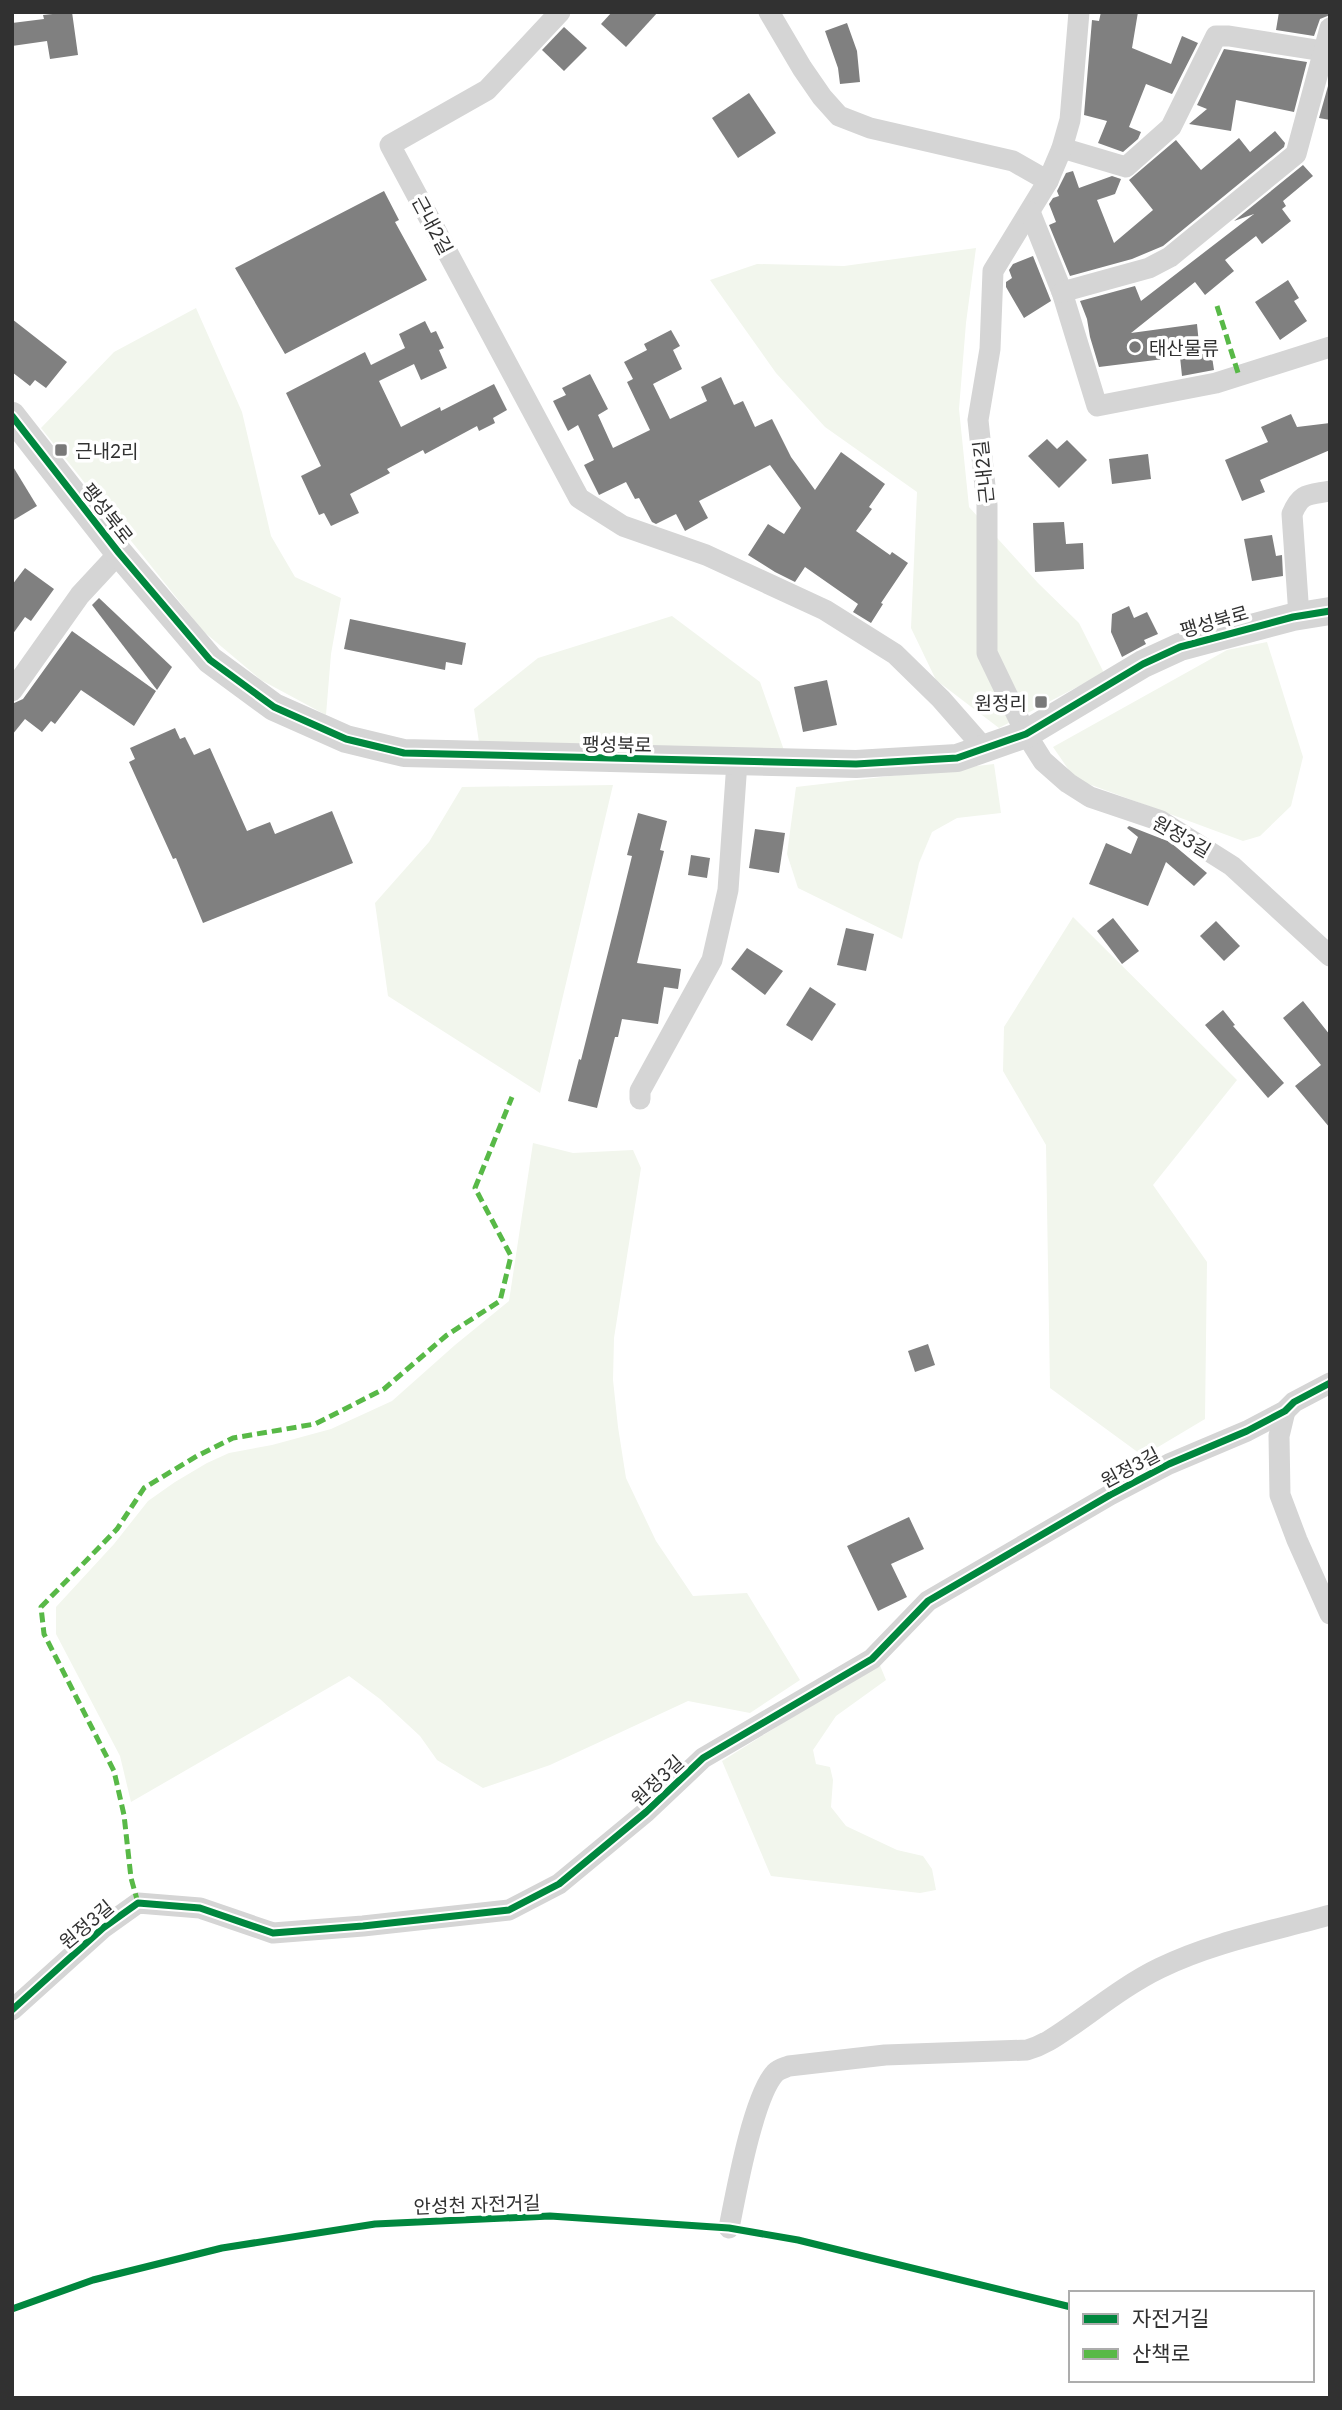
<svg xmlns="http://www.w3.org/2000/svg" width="1342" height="2410" font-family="Lato,'Noto Sans KR',sans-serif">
  <rect width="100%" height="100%" fill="#fff"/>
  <g fill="#f2f6ed">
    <polygon points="976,248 966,323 959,409 969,507 1038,583 1079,623 1104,673 999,728 936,680 911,628 917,492 825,427 776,373 710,280 757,264 844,266"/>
    <polygon points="196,308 242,412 271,536 295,577 341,598 331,654 326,715 261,680 203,631 41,428 114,352"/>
    <polygon points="672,616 760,682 786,756 480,749 474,709 538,658"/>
    <polygon points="1267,642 1303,757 1291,806 1260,836 1243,841 1075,779 1053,747 1227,650"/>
    <polygon points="994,764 1001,813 957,818 932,832 919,863 902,939 798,888 787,854 796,787"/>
    <polygon points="613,785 540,1093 388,996 375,903 429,842 462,787"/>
    <polygon points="1073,917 1237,1080 1153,1185 1207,1262 1205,1419 1143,1456 1050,1388 1046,1145 1003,1071 1004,1027"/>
    <polygon points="533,1143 573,1153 633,1150 641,1168 614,1338 613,1380 618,1427 626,1478 656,1541 693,1596 747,1593 800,1680 750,1713 688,1701 550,1765 483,1788 437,1760 420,1736 380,1699 349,1676 131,1802 120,1756 56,1634 56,1607 114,1544 148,1501 175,1482 207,1463 229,1453 272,1445 331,1429 392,1401 455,1345 509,1301"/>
    <polygon points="879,1663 886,1680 836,1716 813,1750 816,1764 830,1767 833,1780 831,1807 846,1826 897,1850 923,1856 932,1869 936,1890 920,1893 771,1876 722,1761"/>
  </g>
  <g fill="#808080">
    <polygon points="72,12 78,55 50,59 47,41 12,46 12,23 44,19 43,15"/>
    <polygon points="612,12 658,12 626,47 601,24"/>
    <polygon points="1101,12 1138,12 1132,48 1171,64 1182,36 1198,43 1172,94 1146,84 1129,127 1141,132 1138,139 1123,152 1098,143 1107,121 1084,115 1092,20 1099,21"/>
    <polygon points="1279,12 1318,12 1330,13 1330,15 1320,19 1314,36 1276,30"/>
    <polygon points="847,23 857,51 860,82 840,84 838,68 825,31"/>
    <polygon points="564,27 587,48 564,71 542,50"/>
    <polygon points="1224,49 1307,62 1294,112 1236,100 1231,131 1189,124 1207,109 1197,105"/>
    <polygon points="1330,79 1330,120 1319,118"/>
    <polygon points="749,93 776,133 738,158 712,118"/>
    <polygon points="1275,131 1285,143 1284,147 1163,246 1132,259 1070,276 1049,225 1056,222 1049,204 1053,198 1059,196 1057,191 1066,173 1073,171 1079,188 1112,176 1121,179 1115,194 1097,200 1114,243 1153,210 1129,180 1176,140 1201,170 1239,138 1250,152"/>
    <polygon points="1303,165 1313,176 1283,201 1286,206 1282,209 1291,221 1262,244 1256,236 1225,260 1234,271 1205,295 1195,282 1131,333 1197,324 1199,344 1210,343 1214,370 1182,376 1180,357 1099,367 1090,337 1087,319 1080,301 1135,286 1141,301 1254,214 1234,221"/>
    <polygon points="384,191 399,220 395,222 427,280 285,354 235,268"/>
    <polygon points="1033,256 1051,301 1024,318 1006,287 1006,282 1012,278 1009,270 1013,264"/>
    <polygon points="1288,280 1299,298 1294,301 1307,321 1280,340 1255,302"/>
    <polygon points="12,319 67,362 46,388 35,380 30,386 12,372"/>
    <polygon points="425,321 431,333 436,331 444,348 439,350 447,368 421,380 414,364 379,381 401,427 440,407 441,411 494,384 507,410 493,418 495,423 479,431 477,426 425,454 423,450 387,469 390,473 350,494 359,513 331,526 324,513 319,515 301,476 321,466 286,393 365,352 371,365 405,348 399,334"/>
    <polygon points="671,330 680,346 673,350 682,369 653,384 670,419 707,401 701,387 721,377 734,405 743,401 755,427 772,419 791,457 815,490 841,452 885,484 869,507 872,509 856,531 890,555 892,552 908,563 881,603 883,604 871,623 853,612 858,604 805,567 795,582 775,572 748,555 768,524 784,534 801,508 770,465 699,501 708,518 685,531 676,514 656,524 652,522 639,498 635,499 626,482 599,495 584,465 594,460 578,425 568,431 553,401 566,395 562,388 590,374 608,409 598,415 613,448 650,430 627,382 633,379 624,362 647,350 644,344"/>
    <polygon points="1291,414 1297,427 1330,423 1330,450 1260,480 1265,492 1242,501 1225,460 1268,442 1261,427"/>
    <polygon points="1047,439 1057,449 1067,440 1087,460 1059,488 1028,456"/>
    <polygon points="1148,454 1151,479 1112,484 1109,459"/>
    <polygon points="12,465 37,506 12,521"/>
    <polygon points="1064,522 1066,544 1083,543 1084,569 1035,572 1033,523"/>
    <polygon points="1272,535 1276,556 1282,555 1283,576 1252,581 1244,539"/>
    <polygon points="25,568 54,589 31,621 25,617 12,635 12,585"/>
    <polygon points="99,598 172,667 157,690 92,605"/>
    <polygon points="1129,606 1134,618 1147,612 1158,634 1144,640 1146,644 1122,657 1111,632 1112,614"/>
    <polygon points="350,619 466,643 462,665 446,662 445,670 344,649"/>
    <polygon points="72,631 156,691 134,726 81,690 55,724 51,721 42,732 25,719 12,735 12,704 23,699"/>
    <polygon points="827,680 837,725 803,732 794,687"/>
    <polygon points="175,728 180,739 185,737 194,755 210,748 247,831 270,822 275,834 332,811 353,863 203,923 176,858 173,859 129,762 135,759 130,748"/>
    <polygon points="638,813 667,821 660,850 664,851 637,963 681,969 678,989 664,987 658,1024 622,1019 618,1037 615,1037 597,1108 568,1101 579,1059 581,1060 618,913 632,856 627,855"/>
    <polygon points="1129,826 1170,842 1207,873 1194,886 1166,862 1148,906 1089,884 1106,843 1131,854 1138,837 1127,828"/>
    <polygon points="755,829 785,833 779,873 749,868"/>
    <polygon points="691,855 710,858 707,878 688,875"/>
    <polygon points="1113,918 1139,951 1122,964 1097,931"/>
    <polygon points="1216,921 1240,946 1224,961 1200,936"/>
    <polygon points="846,928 874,934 866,971 837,965"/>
    <polygon points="747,948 783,971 765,995 731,969"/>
    <polygon points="810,987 836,1004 812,1041 786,1025"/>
    <polygon points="1303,1001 1330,1035 1330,1128 1295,1086 1321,1065 1283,1018"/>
    <polygon points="1223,1010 1235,1025 1233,1026 1284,1083 1268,1098 1205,1025"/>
    <polygon points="928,1344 935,1365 915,1372 908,1351"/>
    <polygon points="909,1517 924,1549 891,1564 907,1597 878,1611 847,1546"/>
  </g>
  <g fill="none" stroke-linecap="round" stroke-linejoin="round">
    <g stroke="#d5d5d5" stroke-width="21">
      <polyline points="560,12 487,90 390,145 579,498 623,526 706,555 825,610 895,654 941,699 984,748"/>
      <polyline points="769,12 802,68 822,97 839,116 870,128 1013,161 1048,181 993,271 990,349 978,420 987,505 987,653 1026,734 1043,761 1068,783 1090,797 1161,821 1232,866 1330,956"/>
      <polyline points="1062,148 1126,167 1171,127 1216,36 1229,36 1323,51"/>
      <polyline points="1048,181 1062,148 1070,120 1079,12"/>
      <polyline points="1030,212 1062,292 1097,406 1216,383 1330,347"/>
      <polyline points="1062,292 1149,268 1170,257 1296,154 1330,28"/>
      <path d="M 1299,616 L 1292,514 C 1301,492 1309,495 1330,491"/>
      <polyline points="12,691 80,595 119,553"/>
      <polyline points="640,1099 640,1091 712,960 728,890 737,762"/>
      <polyline points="1285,1411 1279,1436 1280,1495 1297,1540 1330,1614"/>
      <polyline points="12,2010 103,1928 138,1903 200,1908 273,1933 363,1926 509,1910 559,1884 646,1812 703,1758 872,1659 928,1601 1110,1495 1169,1464 1247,1431 1285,1411 1294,1402 1330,1383"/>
      <path d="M 729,2228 C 736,2193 753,2097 775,2073 C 779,2069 784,2068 789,2066 L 885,2055 L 1027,2050 C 1045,2045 1058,2035 1074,2024 C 1101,2005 1129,1983 1160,1968 C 1213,1942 1273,1931 1330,1915"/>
    </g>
    <polyline stroke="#d5d5d5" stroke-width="28" points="12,416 119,553 210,660 274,707 346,739 404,753 856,764 957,758 1026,734 1143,664 1180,647 1293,617 1330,611"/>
    <g stroke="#58b947" stroke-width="5" stroke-dasharray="10 5" stroke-linecap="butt">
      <polyline points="1217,306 1239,376"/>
      <polyline points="138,1903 131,1878 124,1815 114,1771 44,1634 41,1607 117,1529 144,1488 197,1456 233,1438 315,1424 384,1389 447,1335 500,1301 511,1256 475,1188 512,1097"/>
    </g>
    <defs>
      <g id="cycleway">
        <polyline points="12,416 119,553 210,660 274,707 346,739 404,753 856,764 957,758 1026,734 1143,664 1180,647 1293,617 1330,611"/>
        <polyline points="12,2010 103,1928 138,1903 200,1908 273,1933 363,1926 509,1910 559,1884 646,1812 703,1758 872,1659 928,1601 1110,1495 1169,1464 1247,1431 1285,1411 1294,1402 1330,1383"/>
        <polyline points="12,2309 93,2280 222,2248 375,2224 550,2216 729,2228 798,2240 1071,2307"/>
      </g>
    </defs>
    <use href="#cycleway" stroke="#fff" stroke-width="11"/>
    <use href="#cycleway" stroke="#00873e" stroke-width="7"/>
  </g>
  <g fill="#797979" stroke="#fff" stroke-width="2.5">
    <circle cx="1135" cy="347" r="7"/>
    <rect x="54" y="443" width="14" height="14" rx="3.5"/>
    <rect x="1034" y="695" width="14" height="14" rx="3.5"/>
  </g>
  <g text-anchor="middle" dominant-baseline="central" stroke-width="7" stroke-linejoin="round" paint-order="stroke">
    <g font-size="19" fill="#313131" stroke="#fff">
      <text transform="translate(433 225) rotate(62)">근내2길</text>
      <text transform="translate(983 472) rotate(-96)">근내2길</text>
      <text transform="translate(108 513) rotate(52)">팽성북로</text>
      <text transform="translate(1214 621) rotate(-16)">팽성북로</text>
      <text transform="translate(617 744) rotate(1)">팽성북로</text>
      <text transform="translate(1182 836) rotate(30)">원정3길</text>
      <text transform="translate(1130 1467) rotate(-28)">원정3길</text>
      <text transform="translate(657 1780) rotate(-43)">원정3길</text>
      <text transform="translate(86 1924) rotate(-40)">원정3길</text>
      <text transform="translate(477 2204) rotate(-2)">안성천 자전거길</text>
    </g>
    <g font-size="19" fill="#313131" stroke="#fff" text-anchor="start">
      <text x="1149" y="347">태산물류</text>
      <text x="75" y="450">근내2리</text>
      <text x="1027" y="702" text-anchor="end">원정리</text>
    </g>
  </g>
  <rect width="1342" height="2410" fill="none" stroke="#313131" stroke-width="28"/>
  <rect x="1069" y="2291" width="245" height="91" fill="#ffffff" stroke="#adadad" stroke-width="2"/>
  <rect x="1083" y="2314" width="35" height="10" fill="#00873e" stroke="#adadad" stroke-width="2"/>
  <text x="1132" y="2326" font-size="21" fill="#313131">자전거길</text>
  <rect x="1083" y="2349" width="35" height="10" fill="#58b947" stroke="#adadad" stroke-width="2"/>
  <text x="1132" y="2361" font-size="21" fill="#313131">산책로</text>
</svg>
